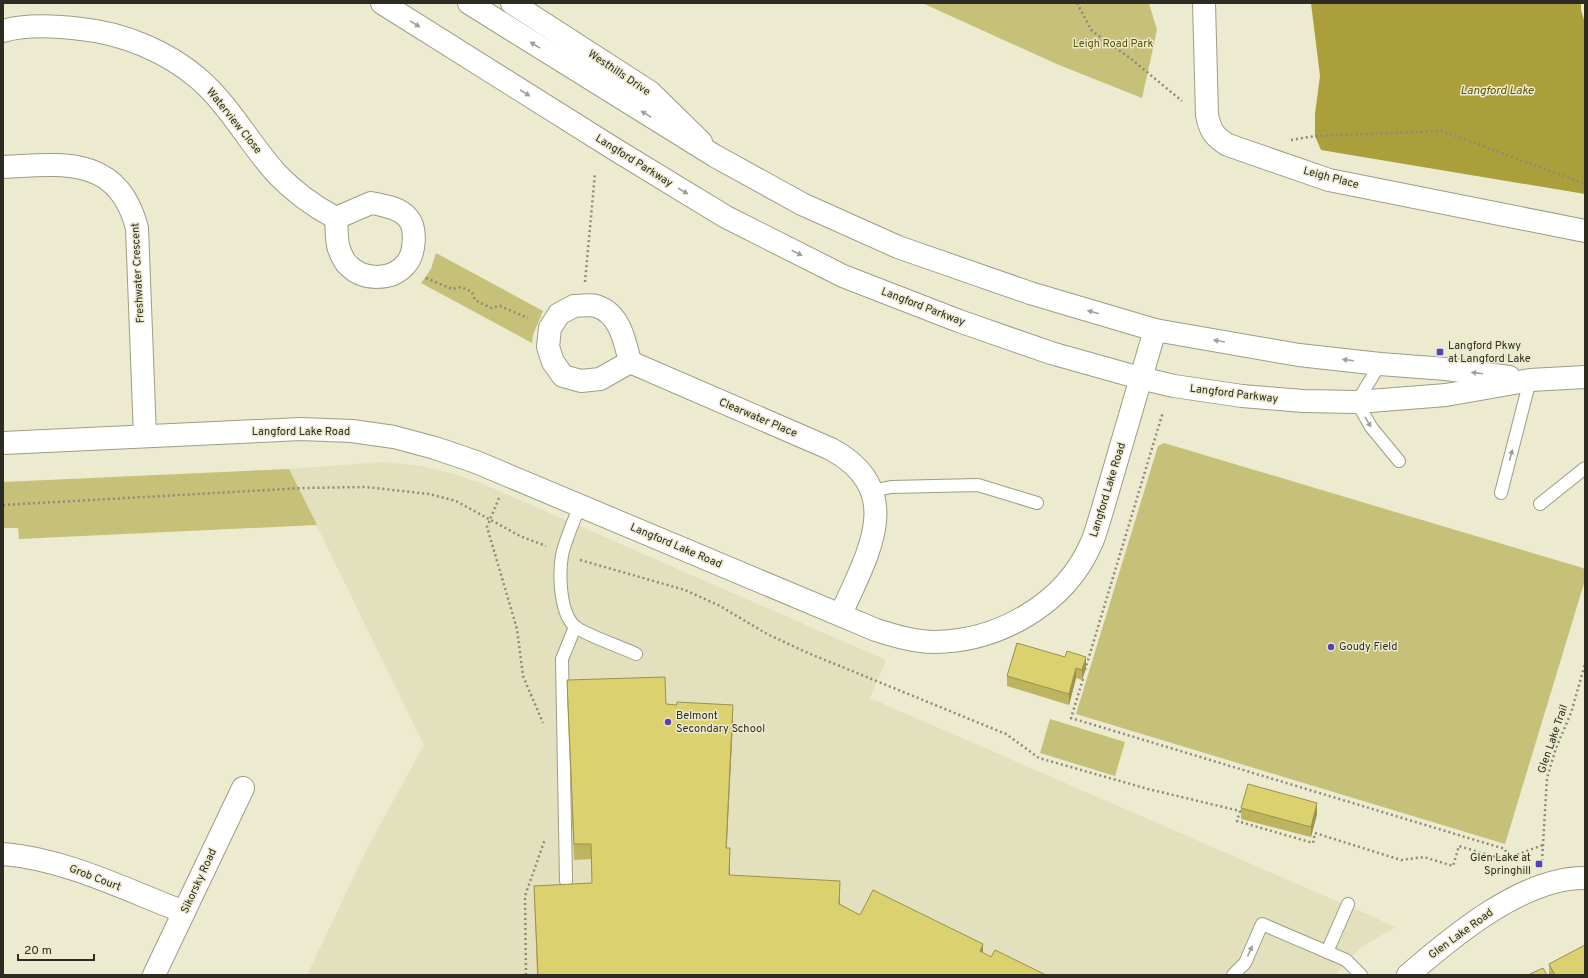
<svg xmlns="http://www.w3.org/2000/svg" width="1588" height="978" font-family="Overpass,sans-serif">
  <rect width="100%" height="100%" fill="#eceacf"/>
  <polygon fill="#e3e0be" points="382,462 421,466 454,474 481,483 886,660 870,698 1396,927 1360,948 1335,975 307,975 368,847 424,745 289,469"/>
  <g fill="#c7c078">
    <polygon points="922,3 1149,3 1157,30 1142,98 1059,65"/>
    <polygon points="436,253 543,311 533,335 532,343 421,283 431,269"/>
    <polygon points="1164,443 1583,568 1585,570 1585,580 1505,844 1076,714 1158,446"/>
    <polygon points="289,469 317,525 19,539 18,528 3,528 3,482"/>
    <polygon points="1050,719 1125,742 1115,776 1040,753"/>
  </g>
  <polygon fill="#aa9f3b" points="1311,3 1581,3 1581,10 1585,23 1585,194 1321,150 1315,136 1315,114 1320,76"/>
  <g fill="none" stroke-linecap="round" stroke-linejoin="round">
    <defs>
      <g id="service">
        <polyline points="1380,364 1357,402 1371,427 1399,461"/>
        <polyline points="872,491 891,487 978,485 1037,503"/>
        <polyline points="1501,493 1530,380"/>
        <polyline points="1540,504 1585,468"/>
        <path d="M 580,506 C 573,522 566,538 562,555 C 559,573 559,616 577,628 C 591,637 619,646 636,654"/>
        <polyline points="566,881 562,659 575,627"/>
        <polyline points="1327,952 1348,904"/>
        <polyline points="1233,975 1245,963 1262,924 1346,960 1361,975"/>
      </g>
      <g id="minor">
        <path d="M 1204,3 L 1207,115 C 1210,130 1214,137 1228,145 L 1329,180 L 1585,231"/>
        <path d="M 3,31 C 27,24 57,26 81,29 C 123,33 168,52 199,79 C 230,106 249,143 276,173 C 294,192 313,206 336,218"/>
        <path d="M 3,167 C 63,164 118,155 137,228 L 145,436"/>
        <path d="M 371,203 C 383,205 400,208 408,218 C 417,228 415,254 406,264 C 392,281 363,281 348,265 C 344,262 341,254 339,249 C 336,240 337,228 336,218 Z"/>
        <path d="M 574,306 C 580,306 590,304 596,306 C 620,313 625,342 630,362 L 600,379 L 581,381 L 563,376 L 553,362 L 548,347 L 550,328 L 559,314 Z"/>
        <path d="M 630,362 L 831,449 C 908,491 867,555 841,614"/>
        <path d="M 3,443 L 301,429 L 352,431 L 394,437 L 435,448 L 476,462 L 876,630 C 895,636 915,642 935,642 C 999,641 1065,604 1091,544 C 1095,536 1097,527 1100,518 L 1155,330"/>
        <path d="M 3,854 C 66,859 126,890 184,912"/>
        <polyline points="154,975 243,788"/>
      </g>
      <g id="tertiary">
        <polyline points="512,3 650,92 701,142"/>
        <path d="M 1408,975 C 1452,937 1523,877 1585,878"/>
      </g>
      <g id="secondary">
        <polyline points="382,3 616,150 726,217 843,276 959,321 1051,353 1140,378 1174,386 1242,396 1303,401 1357,402 1446,395 1530,380 1585,377"/>
        <polyline points="469,3 715,156 802,204 898,247 1030,293 1155,330 1299,355 1380,364 1446,369 1509,377"/>
      </g>
    </defs>
    <use href="#service" stroke="#9f9c84" stroke-width="14"/>
    <use href="#minor" stroke="#9f9c84" stroke-width="24"/>
    <use href="#tertiary" stroke="#9f9c84" stroke-width="24"/>
    <use href="#secondary" stroke="#9f9c84" stroke-width="24"/>
    <g stroke="#8c8b78" stroke-width="2.5" stroke-dasharray="2 3" stroke-linecap="butt">
      <polyline points="1077,3 1092,31 1130,58 1182,101"/>
      <polyline points="1291,140 1315,136 1442,131 1585,184"/>
      <polyline points="426,278 452,289 461,287 472,292 475,300 491,308 500,306 528,318"/>
      <polyline points="585,282 595,173"/>
      <polyline points="499,498 487,527 517,629 523,676 543,723"/>
      <polyline points="3,505 303,488 366,487 429,494 456,501 520,536 546,546"/>
      <polyline points="580,560 685,590 720,606 767,634 808,653 1006,734 1039,758 1148,789 1240,811 1237,821 1313,843 1315,833 1401,860 1424,857 1453,866 1459,846 1495,857 1508,858 1543,845"/>
      <polyline points="1085,670 1163,412"/>
      <polyline points="1083,679 1071,718 1505,849 1508,858"/>
      <polyline points="1542,861 1547,778 1556,748 1571,713 1585,664"/>
      <polyline points="526,975 525,896 545,839"/>
    </g>
    <use href="#service" stroke="#fff" stroke-width="12"/>
    <use href="#minor" stroke="#fff" stroke-width="22"/>
    <use href="#tertiary" stroke="#fff" stroke-width="22"/>
    <use href="#secondary" stroke="#fff" stroke-width="22"/>
  </g>
  <g fill="#bdb45f">
    <polygon points="1017,643 1086,668 1082,680 1076,678 1069,705 1007,686 1007,676"/>
    <polygon points="567,680 733,720 726,848 730,863 730,875 840,896 840,904 860,915 983,953 991,957 1046,975 537,975 534,886 592,883 591,859 574,860 567,696"/>
    <polygon points="1241,808 1317,814 1311,837 1241,819"/>
    <polygon points="1549,964 1585,975 1549,975"/>
  </g>
  <g fill="#9a924e">
    <polygon points="1086,657 1086,668 1082,680 1082,670"/>
    <polygon points="1076,668 1076,678 1069,705 1069,694"/>
    <polygon points="733,705 733,720 726,863 726,848"/>
    <polygon points="1317,803 1317,814 1311,837 1311,827"/>
    <polygon points="730,848 730,863 729,890 729,875"/>
    <polygon points="840,881 840,896 839,919 839,904"/>
    <polygon points="983,944 983,960 980,951"/>
  </g>
  <g fill="#dcd16f" stroke="#9a924e">
    <polygon points="1017,643 1065,657 1067,651 1086,657 1082,670 1076,668 1069,694 1007,676"/>
    <polygon points="665,677 666,704 677,705 677,702 733,705 726,848 730,848 729,875 840,881 839,904 860,915 873,890 983,944 980,951 991,957 995,950 1046,975 538,975 534,886 592,883 591,844 574,844 567,680"/>
    <polygon points="1248,784 1317,803 1311,827 1241,808"/>
    <polygon points="1585,945 1585,975 1555,975 1549,964"/>
    <polygon points="1543,968 1547,975 1528,975"/>
  </g>
  <defs><path id="oneway-solid" d="M-6-.8H1V-3.2L6.5 0L1 3.2V.8H-6Z"/></defs>
  <g fill="#a0a09c">
    <use href="#oneway-solid" transform="translate(415 24) rotate(32)"/>
    <use href="#oneway-solid" transform="translate(535 45) rotate(-148)"/>
    <use href="#oneway-solid" transform="translate(525 93) rotate(32)"/>
    <use href="#oneway-solid" transform="translate(646 114) rotate(-149)"/>
    <use href="#oneway-solid" transform="translate(683 191) rotate(31)"/>
    <use href="#oneway-solid" transform="translate(797 253) rotate(27)"/>
    <use href="#oneway-solid" transform="translate(1093 312) rotate(-164)"/>
    <use href="#oneway-solid" transform="translate(1219 341) rotate(-170)"/>
    <use href="#oneway-solid" transform="translate(1348 360) rotate(-173)"/>
    <use href="#oneway-solid" transform="translate(1477 373) rotate(-173)"/>
    <use href="#oneway-solid" transform="translate(1368 422) rotate(59)"/>
    <use href="#oneway-solid" transform="translate(1511 455) rotate(-75)"/>
    <use href="#oneway-solid" transform="translate(1250 951) rotate(-66)"/>
  </g>
  <g fill="#5343ba" stroke="#eceacf" stroke-width="1.5">
    <rect x="1436" y="348" width="8" height="8" rx="2"/>
    <circle cx="1331" cy="647" r="4"/>
    <circle cx="668" cy="722" r="4"/>
    <rect x="1535" y="860" width="8" height="8" rx="2"/>
  </g>
  <g text-anchor="middle" dominant-baseline="central" stroke-width="3" stroke-linejoin="round" paint-order="stroke">
    <g font-size="11" fill="#5c5404" stroke="#eceacf">
      <text x="1113" y="44">Leigh Road Park</text>
    </g>
    <g font-size="11" fill="#2d2c22" stroke="#eceacf">
      <text transform="translate(619 73) rotate(34)">Westhills Drive</text>
      <text transform="translate(234 121) rotate(51)">Waterview Close</text>
      <text transform="translate(634 161) rotate(32)">Langford Parkway</text>
      <text transform="translate(1331 178) rotate(15)">Leigh Place</text>
      <text transform="translate(138 273) rotate(-93)">Freshwater Crescent</text>
      <text transform="translate(923 307) rotate(21)">Langford Parkway</text>
      <text transform="translate(1234 394) rotate(7)">Langford Parkway</text>
      <text transform="translate(758 418) rotate(23)">Clearwater Place</text>
      <text x="301" y="432">Langford Lake Road</text>
      <text transform="translate(1108 490) rotate(-73)">Langford Lake Road</text>
      <text transform="translate(676 546) rotate(23)">Langford Lake Road</text>
      <text transform="translate(1553 739) rotate(-71)">Glen Lake Trail</text>
      <text transform="translate(95 878) rotate(21)">Grob Court</text>
      <text transform="translate(199 881) rotate(-65)">Sikorsky Road</text>
      <text transform="translate(1461 934) rotate(-36)">Glen Lake Road</text>
    </g>
    <g font-size="11" fill="#2d2c22" stroke="#eceacf" text-anchor="start">
      <text x="1448" y="346">Langford Pkwy<tspan x="1448" dy="13">at Langford Lake</tspan></text>
      <text x="1339" y="647">Goudy Field</text>
      <text x="676" y="716">Belmont<tspan x="676" dy="13">Secondary School</tspan></text>
      <text x="1531" y="858" text-anchor="end">Glen Lake at<tspan x="1531" dy="13">Springhill</tspan></text>
    </g>
    <g font-size="12" font-style="italic" fill="#5d5507" stroke="#eceacf">
      <text x="1497" y="91">Langford Lake</text>
    </g>
  </g>
  <rect width="1588" height="978" fill="none" stroke="#2d2c22" stroke-width="8"/>
  <path d="M18 954v6h76v-6" fill="none" stroke="#2d2c22" stroke-width="2"/>
  <text x="24" y="954" font-size="12" fill="#2d2c22" stroke="#eceacf" stroke-width="3" paint-order="stroke">20 m</text>
</svg>
